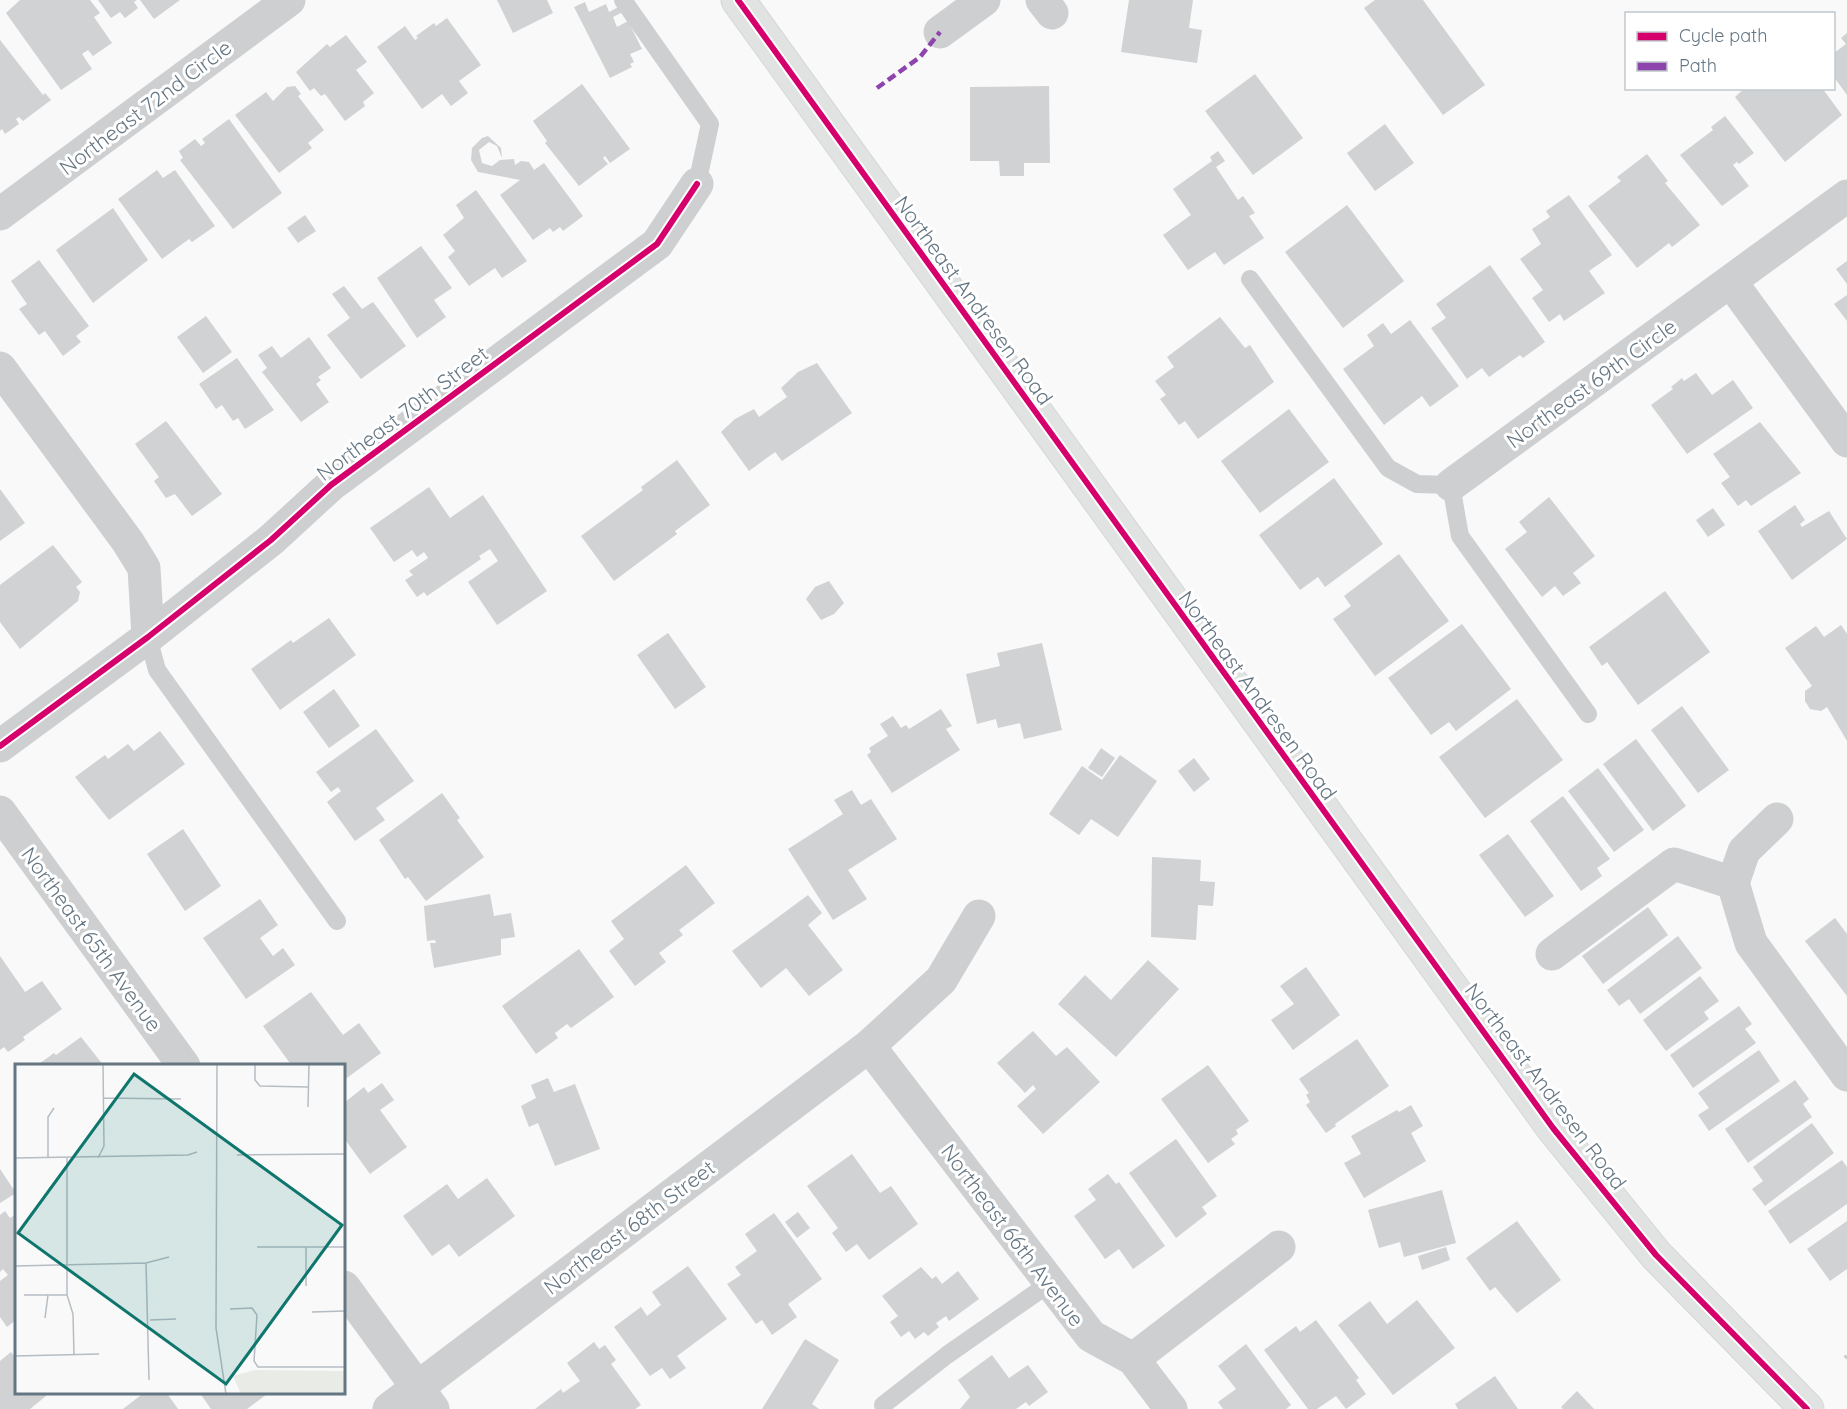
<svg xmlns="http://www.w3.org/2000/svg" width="1847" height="1409" font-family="Quicksand,sans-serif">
  <rect width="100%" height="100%" fill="#f9f9f9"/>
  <g fill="#d0d2d3">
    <polygon points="20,0 90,0 100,13 94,17 112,43 93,56 88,50 82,54 92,69 61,90 6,13"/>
    <polygon points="98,0 137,0 134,2 138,8 125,18 120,12 111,18"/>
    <polygon points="140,0 180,0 154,19"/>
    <polygon points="497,0 547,0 553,13 513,33"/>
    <polygon points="1129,0 1193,0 1189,28 1202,30 1197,63 1121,52"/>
    <polygon points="1375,0 1423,0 1485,85 1443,115 1364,8"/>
    <polygon points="585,2 589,12 606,4 609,12 620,6 623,12 613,17 617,27 628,21 642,49 630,54 634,62 630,64 632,67 610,78 574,7"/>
    <polygon points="447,18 481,65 459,81 468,93 451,106 442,94 422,109 377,47 405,26 415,40 418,38 416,36 434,23 436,26"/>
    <polygon points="1847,33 1847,95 1834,77 1834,53 1846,44 1841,38"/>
    <polygon points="346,35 367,62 356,70 374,93 363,102 365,106 345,121 325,94 321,96 314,88 310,91 296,72 327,44 330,47"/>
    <polygon points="0,40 43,95 45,93 51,100 23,121 19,117 16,119 19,124 5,134 2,129 0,131"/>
    <polygon points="1255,74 1303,138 1253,175 1205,111"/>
    <polygon points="582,84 630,149 610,163 605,156 603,158 608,164 579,186 545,143 547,141 533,121"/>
    <polygon points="295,86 301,94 298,96 324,130 308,143 312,148 279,173 235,115 266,92 273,101 287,87"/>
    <polygon points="1049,86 1050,163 1024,163 1024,176 1000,176 999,161 970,161 970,87"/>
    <polygon points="1745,88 1822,88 1842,115 1785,162 1735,97"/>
    <polygon points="1725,116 1754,153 1739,164 1737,162 1733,165 1749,186 1722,206 1680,155 1713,130 1711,127"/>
    <polygon points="229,119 282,193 233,229 180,160 183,158 179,151 195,139 201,146 205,143 202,139"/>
    <polygon points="1385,124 1414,163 1375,191 1347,153"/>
    <polygon points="488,136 501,148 502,158 497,146 489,142 479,150 482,163 492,166 500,160 514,159 515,165 521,161 529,162 534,170 544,163 583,216 563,231 560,227 553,232 550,228 533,240 500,195 520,180 478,172 471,160 472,148 482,138"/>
    <polygon points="1218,151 1225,161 1216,167 1238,200 1243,196 1255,213 1249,216 1264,238 1224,265 1215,252 1188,270 1163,235 1191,215 1173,189 1212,161 1210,157"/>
    <polygon points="1647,154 1668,181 1665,183 1700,225 1672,247 1669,243 1637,268 1588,206 1621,181 1617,177"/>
    <polygon points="157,170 163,178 175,170 215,226 192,242 189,239 162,259 118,199"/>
    <polygon points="476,190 527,261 502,278 495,268 469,286 448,257 455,251 443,235 464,218 456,205"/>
    <polygon points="1569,195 1612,255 1589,271 1605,293 1564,321 1560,314 1549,322 1532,298 1543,290 1520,259 1541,244 1532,229 1550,217 1546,211"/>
    <polygon points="1347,205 1404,281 1343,328 1285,252"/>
    <polygon points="113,208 148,260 93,303 56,250"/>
    <polygon points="305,215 316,231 298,243 287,228"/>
    <polygon points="421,246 452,288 434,300 446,317 417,338 377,278"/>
    <polygon points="39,260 89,326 76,336 81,342 63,356 45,331 39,335 19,309 27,304 11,281"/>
    <polygon points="1847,261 1847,284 1836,269"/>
    <polygon points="1490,265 1545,342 1523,358 1520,355 1489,377 1482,368 1467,379 1431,328 1446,318 1436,304"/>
    <polygon points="344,286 362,309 373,302 406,346 361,379 327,335 350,318 332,294"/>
    <polygon points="1847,295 1847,321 1834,304"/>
    <polygon points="206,316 232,352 203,373 177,337"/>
    <polygon points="1220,317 1245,348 1250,345 1274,382 1198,439 1185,421 1179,425 1160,399 1166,395 1155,381 1174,367 1167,357"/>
    <polygon points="1410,320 1459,386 1430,407 1422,396 1384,425 1343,369 1374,346 1367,335 1383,323 1391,334"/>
    <polygon points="309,337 331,368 318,377 321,380 316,384 329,402 301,422 262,372 267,368 258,355 272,346 281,358"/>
    <polygon points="237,358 274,410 245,429 238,418 233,421 222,405 216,409 199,384"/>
    <polygon points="817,363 852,413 782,461 775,452 749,471 721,432 735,419 754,409 759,417 787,397 781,388 798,372"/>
    <polygon points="1696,373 1712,395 1733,380 1753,408 1687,454 1651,405 1673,389 1671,387 1682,378 1684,381"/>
    <polygon points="1289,409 1329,462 1260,513 1221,461"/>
    <polygon points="166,421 222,494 192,516 175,494 166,498 154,481 159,477 135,444"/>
    <polygon points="1760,422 1801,473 1751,506 1746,500 1738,506 1721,483 1730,477 1713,454"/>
    <polygon points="677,460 710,505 675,531 677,534 614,581 581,536 643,490 641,487"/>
    <polygon points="1334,478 1383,544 1325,587 1318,577 1300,590 1259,535"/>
    <polygon points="429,487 450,518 483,495 547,591 497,625 468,582 498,561 490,549 479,556 481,559 427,596 424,592 417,597 405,580 413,575 409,571 428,558 424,552 417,557 412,550 394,562 370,528"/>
    <polygon points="0,489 25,523 0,541"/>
    <polygon points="1549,497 1595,556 1573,573 1581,583 1563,596 1555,586 1542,597 1505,549 1527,532 1519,522"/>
    <polygon points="1795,505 1805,520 1800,524 1802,527 1829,511 1847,539 1792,580 1758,531"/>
    <polygon points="1713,508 1725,525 1708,537 1696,520"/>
    <polygon points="53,545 82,582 76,587 80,592 78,601 20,649 0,622 0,585"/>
    <polygon points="1399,554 1449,621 1375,676 1333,619 1351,606 1344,596"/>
    <polygon points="829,581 844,603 834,614 821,620 806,599 815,587"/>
    <polygon points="1665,591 1710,652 1638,705 1607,662 1602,666 1589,647"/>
    <polygon points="329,618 356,655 280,710 251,669 291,640 293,643"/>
    <polygon points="1462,624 1511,689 1456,731 1449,722 1431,735 1388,678"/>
    <polygon points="1841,625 1847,634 1847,741 1827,707 1821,711 1810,709 1805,701 1805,691 1812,686 1785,648 1816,626 1824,637"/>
    <polygon points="668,633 706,687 675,709 637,655"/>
    <polygon points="1042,643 1062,730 1024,739 1020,723 998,728 996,719 977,724 966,674 1000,666 997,653"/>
    <polygon points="334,689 360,726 329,748 303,712"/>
    <polygon points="1517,699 1563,760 1485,818 1439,757"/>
    <polygon points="1682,706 1729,770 1698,793 1651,730"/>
    <polygon points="941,709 952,726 946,729 960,750 892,793 867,755 871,752 869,748 888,736 880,724 893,716 901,728 906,725 909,729"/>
    <polygon points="376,729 414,781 376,808 385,820 355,841 327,802 341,791 338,787 331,792 316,772"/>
    <polygon points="160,731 185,764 109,820 75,777 105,755 108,759 128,744 134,751"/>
    <polygon points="1636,739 1686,806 1653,831 1603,764"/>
    <polygon points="1101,748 1115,758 1102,777 1088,768"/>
    <polygon points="1120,755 1157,781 1118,837 1091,819 1079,835 1049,814 1082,766 1102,780"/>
    <polygon points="1194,758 1210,779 1194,792 1178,771"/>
    <polygon points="1598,768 1644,830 1614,852 1568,791"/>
    <polygon points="852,790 861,805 871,799 897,839 848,870 867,899 833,920 788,849 843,814 834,800"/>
    <polygon points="442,793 460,818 457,820 484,857 426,901 408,877 405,879 379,840"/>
    <polygon points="1563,796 1610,859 1597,868 1602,876 1581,891 1530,821"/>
    <polygon points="183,829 221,886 185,911 147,854"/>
    <polygon points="1508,834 1554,896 1525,917 1479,855"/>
    <polygon points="1152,857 1201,860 1200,881 1215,882 1213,906 1198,905 1196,940 1151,937"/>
    <polygon points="686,865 715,903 679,930 683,935 659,953 666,962 635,986 609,951 624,939 611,921"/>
    <polygon points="490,894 494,916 511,913 515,937 501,939 501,955 434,968 430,943 436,943 435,940 427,941 424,906"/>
    <polygon points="808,895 822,913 808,925 843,970 809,996 786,968 761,988 732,951"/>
    <polygon points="260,899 278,925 260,938 273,956 283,948 295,965 246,999 203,938"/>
    <polygon points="1648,907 1668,935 1603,984 1582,956"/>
    <polygon points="1835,918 1847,934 1847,996 1805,941"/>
    <polygon points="1678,936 1702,968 1640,1014 1629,999 1619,1006 1607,990"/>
    <polygon points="579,949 614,997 571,1028 567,1024 555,1033 558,1038 536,1054 502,1006"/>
    <polygon points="0,956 25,992 42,981 62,1009 23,1037 25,1040 8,1052 4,1047 0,1050"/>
    <polygon points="1148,960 1179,989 1116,1057 1058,1004 1085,975 1111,1000"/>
    <polygon points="1306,967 1340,1015 1293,1050 1271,1020 1294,1004 1280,986"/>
    <polygon points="1700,976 1719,1001 1704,1012 1709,1019 1666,1051 1643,1020"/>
    <polygon points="311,992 343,1035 359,1023 381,1053 344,1080 344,1066 292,1066 263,1026"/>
    <polygon points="1739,1006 1752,1024 1745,1029 1756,1043 1693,1088 1670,1055"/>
    <polygon points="1033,1031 1056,1056 1067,1047 1100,1082 1043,1134 1017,1106 1036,1089 1033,1085 1025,1093 997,1063"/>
    <polygon points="81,1037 104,1066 36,1066 54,1053 56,1055"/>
    <polygon points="1357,1039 1389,1086 1335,1124 1336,1126 1326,1133 1306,1105 1310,1102 1306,1095 1309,1093 1299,1079"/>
    <polygon points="1759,1050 1780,1081 1709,1131 1698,1115 1709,1108 1698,1093"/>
    <polygon points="1208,1065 1249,1121 1236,1130 1238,1134 1231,1139 1235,1144 1208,1163 1161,1099"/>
    <polygon points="548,1078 554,1092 575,1084 600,1149 555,1166 538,1123 529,1127 521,1106 536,1098 531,1085"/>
    <polygon points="1795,1080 1809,1099 1803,1104 1812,1117 1748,1163 1725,1129"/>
    <polygon points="382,1083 394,1100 380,1110 407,1147 370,1174 344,1138 344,1103 364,1087 368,1093"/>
    <polygon points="1411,1105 1423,1126 1411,1133 1426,1161 1364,1198 1344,1163 1361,1154 1351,1136 1397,1110 1399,1112"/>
    <polygon points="1812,1123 1834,1153 1765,1206 1752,1189 1763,1181 1753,1167"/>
    <polygon points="1176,1139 1217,1196 1202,1207 1207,1214 1176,1238 1129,1173"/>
    <polygon points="852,1154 880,1193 891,1186 918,1224 869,1260 857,1244 846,1252 832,1233 838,1228 807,1186"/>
    <polygon points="1842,1160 1847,1167 1847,1204 1790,1244 1768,1211"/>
    <polygon points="0,1169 16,1193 0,1203"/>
    <polygon points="1108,1174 1116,1184 1119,1182 1165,1246 1133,1269 1119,1249 1105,1259 1074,1216 1096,1200 1088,1189"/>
    <polygon points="487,1178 515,1216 459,1257 449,1244 432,1256 403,1216 447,1184 458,1199"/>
    <polygon points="1442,1190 1456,1243 1404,1257 1400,1242 1379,1248 1368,1210"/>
    <polygon points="5,1211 10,1218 15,1215 16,1217 16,1320 7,1327 0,1317 0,1281 8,1275 3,1269 0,1272 0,1215"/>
    <polygon points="798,1212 810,1228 797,1238 785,1222"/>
    <polygon points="774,1213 822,1279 788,1304 797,1317 772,1335 762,1320 756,1324 727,1284 741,1275 735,1267 757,1251 745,1234"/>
    <polygon points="1517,1221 1561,1280 1517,1313 1495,1287 1490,1291 1466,1258"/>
    <polygon points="1847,1221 1847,1269 1830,1281 1807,1249"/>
    <polygon points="1446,1247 1450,1260 1422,1270 1418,1256"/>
    <polygon points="688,1266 727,1319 677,1356 686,1368 670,1379 662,1368 650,1376 614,1327 641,1307 647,1316 661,1305 652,1292"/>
    <polygon points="921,1267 932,1279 936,1276 942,1284 958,1271 979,1299 949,1321 946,1316 936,1323 939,1327 928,1336 924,1332 915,1339 909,1331 901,1337 890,1322 898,1316 882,1296"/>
    <polygon points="1417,1300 1455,1348 1393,1395 1338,1325 1370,1301 1387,1324"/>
    <polygon points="1316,1320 1359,1378 1356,1380 1366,1394 1346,1409 1336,1396 1317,1409 1308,1409 1264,1350 1296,1326 1300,1332"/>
    <polygon points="805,1339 839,1360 812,1404 819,1409 762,1409"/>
    <polygon points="594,1342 599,1349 605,1345 616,1360 611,1364 641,1405 635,1409 535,1409 561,1389 563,1393 580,1381 567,1363"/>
    <polygon points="1246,1344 1291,1405 1286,1409 1223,1409 1218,1402 1236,1389 1218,1366"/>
    <polygon points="11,1352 16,1358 16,1392 44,1392 46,1396 30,1409 0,1409 0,1361"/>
    <polygon points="992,1355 1009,1378 1028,1365 1048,1392 1029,1406 1026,1402 1016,1409 960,1409 970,1397 958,1380"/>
    <polygon points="1495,1376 1518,1409 1458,1409 1455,1404"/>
    <polygon points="1577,1391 1594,1409 1563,1409 1561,1407"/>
    <polygon points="145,1392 166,1392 178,1409 123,1409"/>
    <polygon points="199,1392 270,1392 247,1409 211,1409"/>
  </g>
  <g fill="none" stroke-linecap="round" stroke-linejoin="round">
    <defs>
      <polyline id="primary" points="738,0 1553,1128 1656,1255 1807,1409"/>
    </defs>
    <use href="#primary" stroke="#d5d6d7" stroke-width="35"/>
    <polyline stroke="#cbcccd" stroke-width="4" stroke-dasharray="3 3" stroke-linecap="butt" points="1845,1358 1847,1356"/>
    <g stroke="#cecfd0" stroke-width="18">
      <polyline points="623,0 710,124 697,184"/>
      <polyline points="1250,279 1388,468 1417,484 1451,485 1460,536 1588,714"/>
      <polyline points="148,637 157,670 337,921"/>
      <polyline points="883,1405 947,1355 1050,1283"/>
    </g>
    <g stroke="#cecfd0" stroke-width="33">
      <polyline points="1042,0 1052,13"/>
      <polyline points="940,32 984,0"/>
      <polyline points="0,214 289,0"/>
      <polyline points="1731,282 1847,441"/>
      <polyline points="0,368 128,542 144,568 148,637"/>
      <polyline points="1451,485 1847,196"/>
      <polyline points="0,746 148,637 271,540 331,485 657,244 697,184"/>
      <polyline points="0,812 184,1066"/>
      <polyline points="1733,883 1751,943 1847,1075"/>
      <polyline points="1733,883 1744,851 1777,819"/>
      <polyline points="1552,954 1674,864 1733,883"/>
      <polyline points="869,1046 1091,1336 1133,1359 1171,1409"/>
      <polyline points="344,1287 433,1409"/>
      <polyline points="1133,1359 1279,1247"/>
      <polyline points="389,1409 869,1046 941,980 979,916"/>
    </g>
    <use href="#primary" stroke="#e1e2e2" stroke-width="33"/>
    <polyline stroke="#8e44ad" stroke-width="4.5" stroke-dasharray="9 4.5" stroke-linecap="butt" points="877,88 920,57 940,32"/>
    <defs>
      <g id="cycleway">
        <polyline points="738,0 1553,1128 1656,1255 1807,1409"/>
        <polyline points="0,746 148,637 271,540 331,485 657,244 697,184"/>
      </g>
    </defs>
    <use href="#cycleway" stroke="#fff" stroke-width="10"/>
    <use href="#cycleway" stroke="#d6006c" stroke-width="6"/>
  </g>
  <g text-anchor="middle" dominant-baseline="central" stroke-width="6" stroke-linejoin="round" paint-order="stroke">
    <g font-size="21" fill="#657683" stroke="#fff">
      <text transform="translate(145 107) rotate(-37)">Northeast 72nd Circle</text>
      <text transform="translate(974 300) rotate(54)">Northeast Andresen Road</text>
      <text transform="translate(1591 383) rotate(-36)">Northeast 69th Circle</text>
      <text transform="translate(402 413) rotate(-37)">Northeast 70th Street</text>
      <text transform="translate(1258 695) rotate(54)">Northeast Andresen Road</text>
      <text transform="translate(92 939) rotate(54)">Northeast 65th Avenue</text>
      <text transform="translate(1546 1086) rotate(53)">Northeast Andresen Road</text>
      <text transform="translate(629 1227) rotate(-37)">Northeast 68th Street</text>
      <text transform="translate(1013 1235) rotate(53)">Northeast 66th Avenue</text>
    </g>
  </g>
  <g transform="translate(15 1064)">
    <rect width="330" height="330" fill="#f9f9f9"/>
    <path d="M 240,306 L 330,307 L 330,330 L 226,330 L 218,312 Z" fill="#e8ebe6"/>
    <path fill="none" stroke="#b5bdc3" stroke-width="1.5" d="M 202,0 L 201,264 L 211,330M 240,0 L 240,16 L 245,22 L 293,23M 88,34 L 166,35M 293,43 L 294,0M 222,91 L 330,90M 0,94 L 173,91 L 182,88M 33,94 L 33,53 L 39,44M 52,94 L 52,231 L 58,250 L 59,291M 83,94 L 89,82 L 88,0M 242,183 L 330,183M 291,183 L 291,222M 131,199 L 134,316M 0,202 L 131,199 L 154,193M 9,231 L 52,231M 215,245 L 237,244 L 242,251M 297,248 L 330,247M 242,251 L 239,297 L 243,303 L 330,303M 30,254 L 33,231M 135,256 L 161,255M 0,292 L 84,290"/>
    <path fill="#0f766e" fill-opacity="0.15" stroke="#0f766e" stroke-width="3" d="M 119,10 L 327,161 L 211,320 L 3,169 Z"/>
    <rect width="330" height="330" fill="none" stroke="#657683" stroke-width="3"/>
  </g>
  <rect x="1625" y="12" width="210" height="78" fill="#ffffff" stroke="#c1c8cd" stroke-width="1.5"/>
  <rect x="1637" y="32" width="30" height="9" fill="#d6006c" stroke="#c1c8cd" stroke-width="1.5"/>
  <text x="1679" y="42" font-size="18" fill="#657683">Cycle path</text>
  <rect x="1637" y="62" width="30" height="9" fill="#8e44ad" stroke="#c1c8cd" stroke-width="1.5"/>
  <text x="1679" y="72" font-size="18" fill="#657683">Path</text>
</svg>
